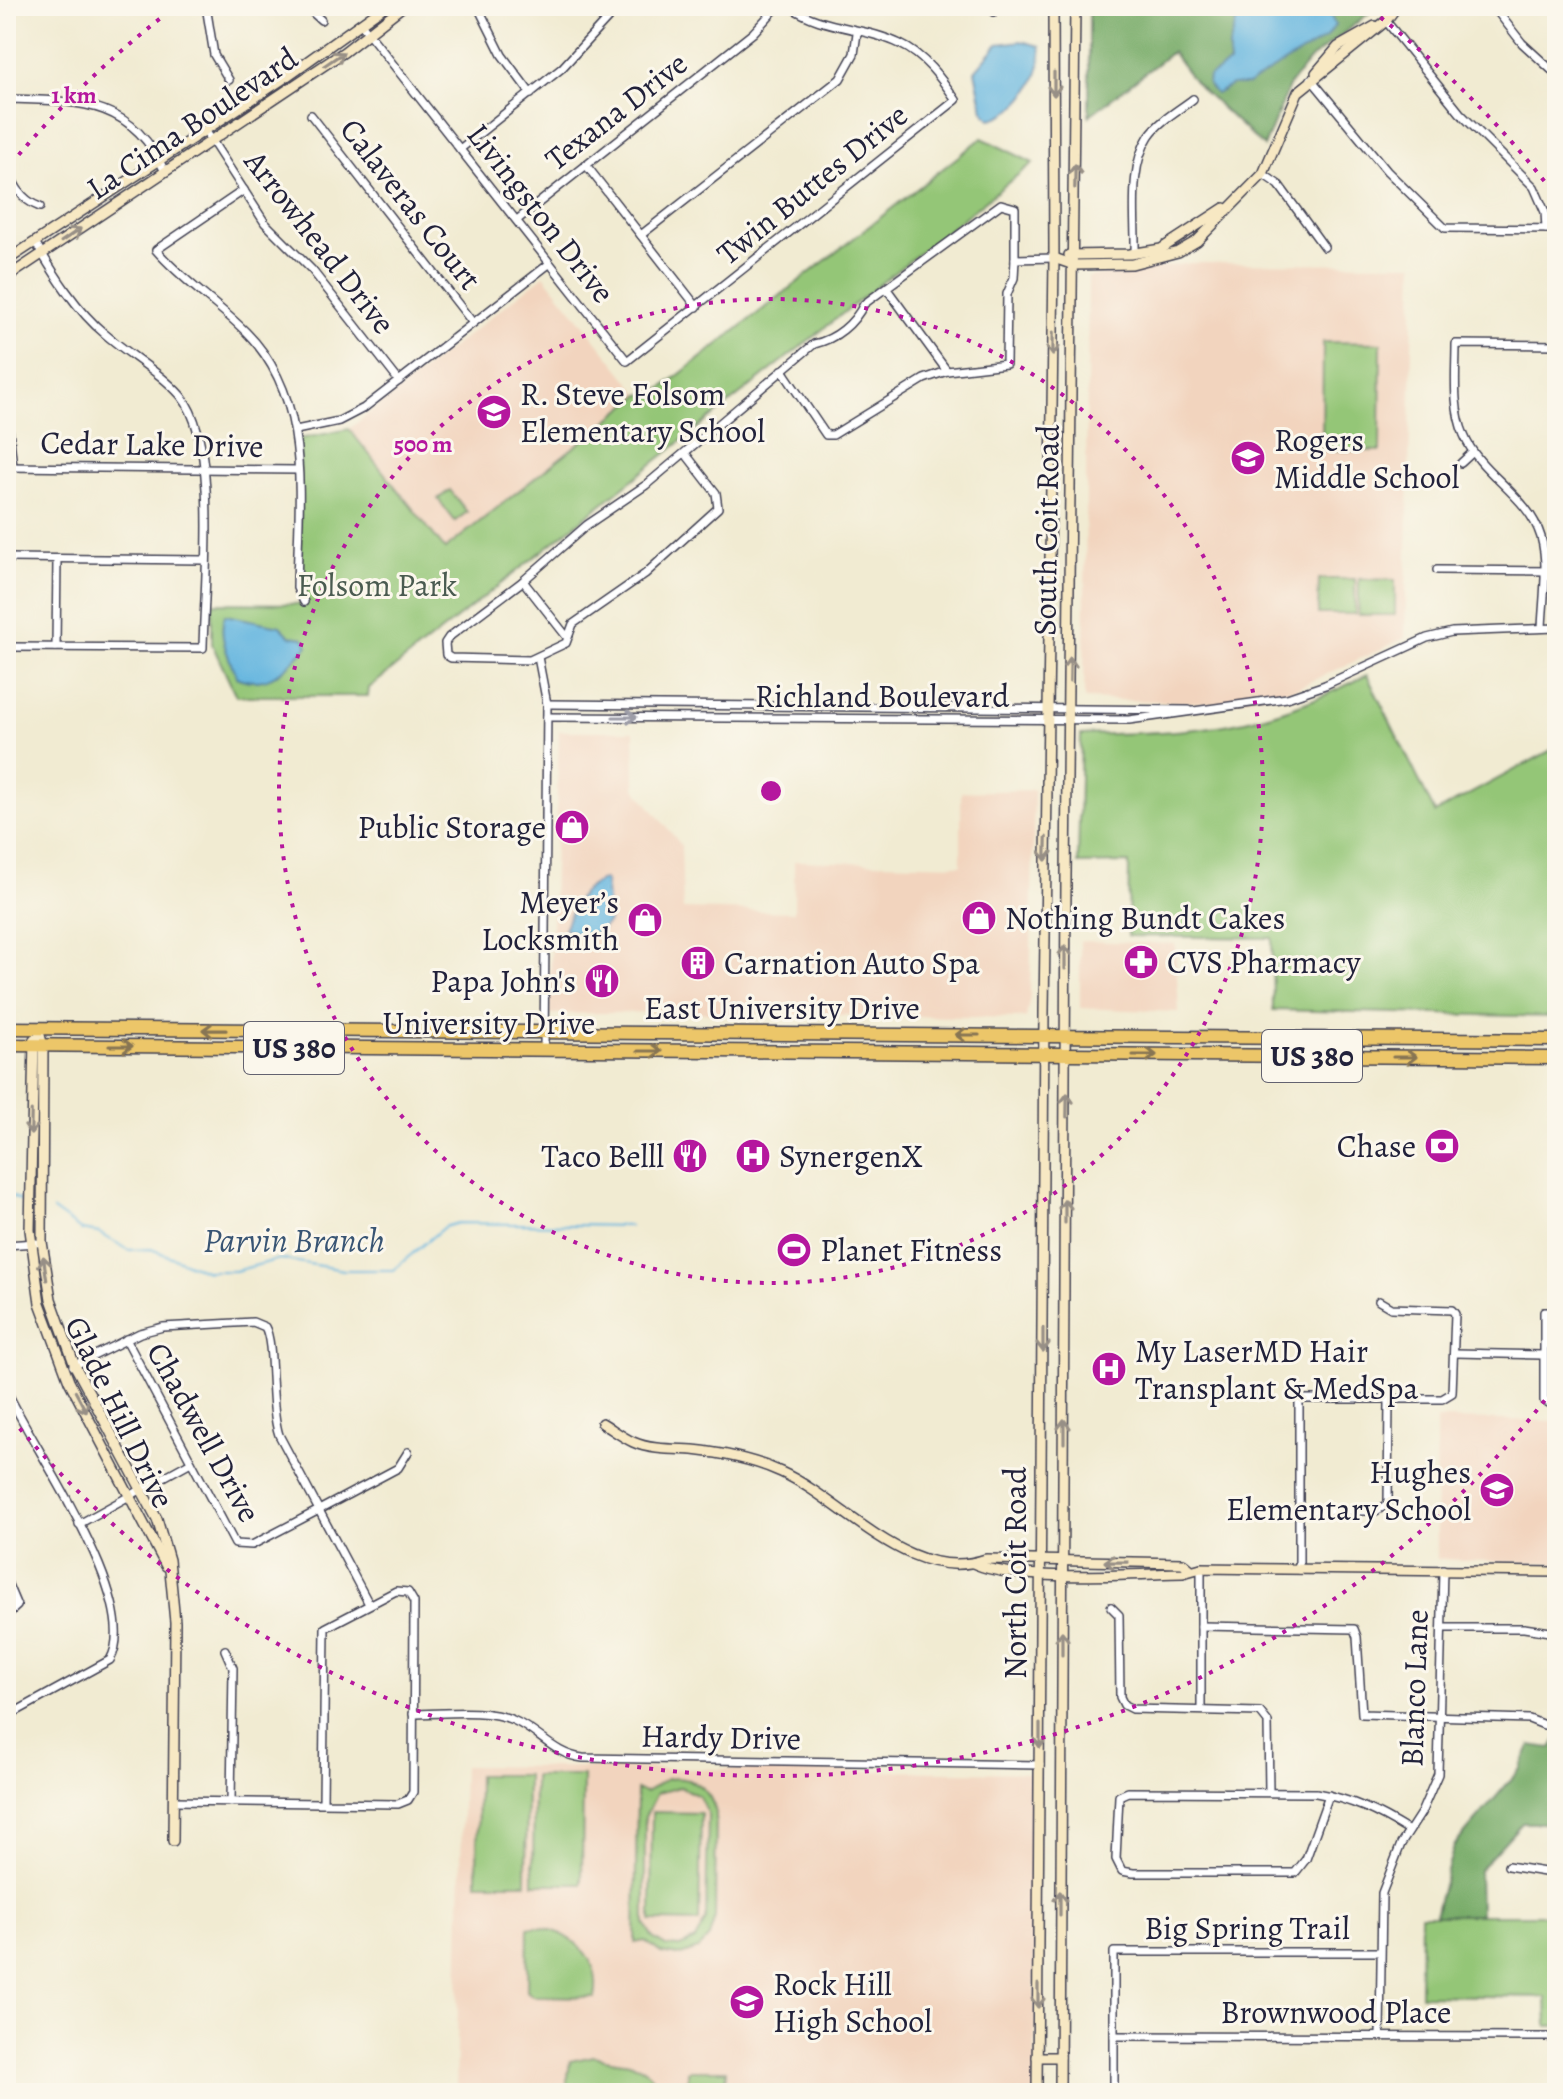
<svg xmlns="http://www.w3.org/2000/svg" width="1563" height="2099" font-family="Alegreya,serif">
  <rect width="100%" height="100%" fill="#fbf7ec"/>
  <filter id="ink" filterUnits="userSpaceOnUse"><feTurbulence type="fractalNoise" baseFrequency=".0125" numOctaves="2"/><feDisplacementMap in="SourceGraphic" scale="16" xChannelSelector="R" yChannelSelector="G"/><feConvolveMatrix kernelMatrix="1 2 1 2 8 2 1 2 1" color-interpolation-filters="sRGB"/></filter>
  <filter id="wash" filterUnits="userSpaceOnUse"><feTurbulence type="fractalNoise" baseFrequency=".006" numOctaves="4" result="noise"/><feDisplacementMap in="SourceGraphic" scale="32" xChannelSelector="R" yChannelSelector="G"/><feGaussianBlur stdDeviation="1.8" result="paint"/><feColorMatrix in="noise" values="0 0 0 0 0 0 0 0 0 0 0 0 0 0 0 0 0 1.4 0 .05"/><feComposite in="paint" operator="in"/></filter>
  <g filter="url(#wash)">
    <rect width="100%" height="100%" fill="#f1ebd2"/>
    <g fill="#f2d4be">
      <polygon points="1191,263 1414,264 1405,638 1297,688 1220,703 1084,699 1088,277"/>
      <polygon points="544,275 640,395 444,549 349,429"/>
      <polygon points="559,731 634,731 635,788 681,845 683,909 794,912 794,861 961,865 961,792 1034,790 1030,996 1026,1018 665,1012 549,1014"/>
      <polygon points="1080,941 1175,944 1179,1012 1080,1008"/>
      <polygon points="1436,1419 1557,1421 1557,1563 1437,1559"/>
      <polygon points="463,1766 1035,1773 1035,2093 456,2093"/>
    </g>
    <g fill="#94c677" stroke="#5b7459" stroke-width="2" fill-rule="evenodd">
      <polygon points="982,138 1033,163 369,688 368,696 236,696 212,644 212,603 301,604 299,439 349,429 445,549 640,395 657,392"/>
      <polygon points="1323,342 1381,343 1380,451 1322,450"/>
      <polygon points="450,490 467,512 455,521 438,499"/>
      <polygon points="1319,579 1355,579 1355,614 1318,614"/>
      <polygon points="1359,579 1395,580 1395,615 1358,615"/>
      <path d="M 1367,675 L 1435,813 L 1557,747 L 1557,1017 L 1273,1010 L 1272,938 L 1128,936 L 1129,863 L 1078,864 L 1081,735 C 1197,732 1261,730 1367,675 Z"/>
      <polygon points="478,1775 527,1775 526,1883 477,1883"/>
      <polygon points="534,1776 583,1776 582,1884 533,1884"/>
      <path d="M 667,1779 C 692,1775 710,1788 716,1813 L 715,1917 L 709,1937 L 698,1949 L 678,1956 L 661,1953 L 645,1941 L 635,1943 L 637,1790 L 646,1792 ZM 680,1787 L 699,1796 L 708,1815 L 706,1920 L 695,1940 L 680,1947 L 666,1946 L 653,1938 L 645,1924 L 645,1817 L 657,1793 Z"/>
      <polygon points="652,1812 701,1813 699,1922 651,1921"/>
      <polygon points="1421,1915 1557,1915 1557,2026 1547,2026 1546,1997 1420,1995"/>
      <path d="M 533,1927 C 569,1928 603,1958 595,1997 L 532,1996 L 527,1991 L 528,1928 Z"/>
      <path d="M 594,2056 C 623,2067 643,2052 661,2093 L 566,2093 L 570,2061 Z"/>
      <polygon points="688,2070 726,2070 725,2093 688,2093"/>
    </g>
    <g fill="#77ab68" stroke="#4c6652" stroke-width="2">
      <polygon points="1089,6 1364,6 1369,13 1311,59 1290,84 1264,147 1196,84 1172,52 1089,116"/>
      <polygon points="1557,1738 1557,1823 1522,1823 1479,1870 1480,1915 1435,1915 1454,1846 1520,1769 1531,1745 1551,1748"/>
    </g>
    <g fill="#64b5df" stroke="#436c8d" stroke-width="2">
      <polygon points="1241,6 1327,6 1335,25 1327,37 1247,85 1232,85 1216,94 1208,84 1209,76 1229,64 1229,47"/>
      <path d="M 1021,41 L 1040,46 C 1046,76 1019,114 990,119 L 983,110 L 975,71 L 998,44 Z"/>
      <path d="M 225,615 L 280,626 L 290,636 L 304,638 L 308,646 C 287,667 268,691 237,677 C 229,658 217,635 225,615 Z"/>
      <path d="M 605,879 L 609,921 L 599,932 L 580,934 L 564,929 C 574,905 579,888 605,879 Z"/>
    </g>
    <g fill="none" stroke-linecap="round" stroke-linejoin="round">
      <g stroke="#64b5df" stroke-width="2">
        <polyline points="6,1193 21,1201"/>
        <polyline points="53,1210 81,1230 99,1233 129,1250 151,1249 207,1271 235,1271 280,1259 344,1270 393,1270 444,1227 458,1223 630,1226"/>
      </g>
    </g>
  </g>
  <g filter="url(#ink)">
    <g fill="none" stroke-linecap="round" stroke-linejoin="round">
      <defs>
        <g id="street">
          <polyline points="206,6 214,55 229,80"/>
          <polyline points="293,6 311,11 321,20"/>
          <polyline points="487,6 481,13 502,55 531,94"/>
          <polyline points="1493,6 1522,43 1557,75"/>
          <polyline points="994,12 996,6"/>
          <polyline points="1386,21 1460,113 1534,187 1545,212 1546,229"/>
          <path d="M 362,25 L 627,361 L 956,100 C 941,78 924,55 900,44 C 863,26 823,30 789,6"/>
          <polyline points="1311,79 1387,171 1445,228 1557,229"/>
          <path d="M 6,99 C 76,101 132,98 165,172"/>
          <polyline points="311,115 473,323"/>
          <polyline points="205,130 265,223 312,270 399,381"/>
          <polyline points="460,149 562,68 619,6"/>
          <path d="M 6,163 C 12,182 20,200 40,207"/>
          <polyline points="586,165 697,307"/>
          <polyline points="1263,174 1279,185 1324,247"/>
          <path d="M 244,190 L 156,250 C 183,281 217,303 246,332 C 314,400 298,501 297,588 L 304,602"/>
          <polyline points="517,220 753,33 778,6"/>
          <polyline points="641,235 840,79 854,54 857,33"/>
          <path d="M 1135,254 C 1136,217 1128,168 1149,136 C 1159,121 1179,110 1193,99"/>
          <polyline points="887,289 947,371"/>
          <polyline points="782,370 826,435 833,435 924,379 947,371 1006,364 1007,294 1014,278 1015,259"/>
          <polyline points="6,401 13,467"/>
          <polyline points="296,430 339,421 364,408 549,264"/>
          <path d="M 685,453 L 716,493 L 718,508 L 645,574 L 573,624 L 566,643 L 530,660 L 451,658 L 446,655 L 445,643 L 449,637 L 523,581 L 587,525 L 646,485 L 814,344 C 836,339 854,324 864,304 L 1001,204 L 1015,208 L 1015,259 L 1054,258"/>
          <polyline points="1461,463 1473,452"/>
          <polyline points="6,467 298,470"/>
          <polyline points="6,558 204,560"/>
          <polyline points="1437,570 1557,571"/>
          <polyline points="523,581 567,637"/>
          <path d="M 1542,628 C 1543,600 1549,564 1541,537 C 1528,494 1480,475 1464,435 C 1452,407 1456,373 1456,344 L 1557,345"/>
          <path d="M 6,647 L 203,648 C 204,586 220,443 181,396 C 160,372 129,355 105,334 C 76,310 54,274 35,242"/>
          <polyline points="56,647 57,559"/>
          <polyline points="538,657 547,704 544,1050"/>
          <polyline points="547,704 1189,710"/>
          <polyline points="547,717 1129,720 1287,698 1325,685 1427,638 1452,632 1557,628"/>
          <polyline points="6,1245 36,1243"/>
          <polyline points="1557,1312 1544,1312 1544,1401 1557,1406"/>
          <polyline points="126,1339 235,1544 252,1545 319,1510 398,1468 408,1452"/>
          <polyline points="1455,1353 1542,1355"/>
          <path d="M 73,1366 L 140,1333 L 163,1327 L 253,1322 L 265,1327 C 275,1344 269,1405 279,1435 L 369,1604"/>
          <path d="M 6,1389 C 31,1446 144,1602 110,1660 L 6,1717"/>
          <polyline points="1299,1511 1376,1511 1388,1504 1389,1398"/>
          <polyline points="79,1524 191,1462"/>
          <polyline points="1299,1570 1299,1399 1442,1399 1452,1393 1455,1314 1452,1310 1391,1308 1379,1301"/>
          <polyline points="6,1580 17,1606 6,1616"/>
          <polyline points="1111,1607 1119,1615 1120,1697 1124,1705 1132,1709 1260,1712 1268,1722 1269,1792"/>
          <polyline points="1201,1626 1354,1629 1357,1637 1362,1714 1529,1719 1544,1725"/>
          <polyline points="1442,1628 1524,1628 1557,1633"/>
          <polyline points="225,1650 233,1668 231,1802"/>
          <polyline points="1201,1709 1201,1568"/>
          <path d="M 413,1714 C 444,1714 484,1708 513,1720 C 539,1731 554,1755 583,1758 L 1040,1765"/>
          <path d="M 1329,1795 L 1306,1859 L 1295,1873 L 1133,1873 L 1122,1871 L 1116,1859 L 1119,1796 L 1128,1792 L 1316,1793 C 1352,1799 1378,1812 1409,1831"/>
          <path d="M 174,1801 C 248,1802 323,1803 398,1804 L 408,1800 L 413,1792 L 414,1602 L 408,1592 L 396,1591 L 325,1628 L 323,1803"/>
          <polyline points="1508,1866 1557,1874"/>
          <polyline points="1114,2036 1548,2037 1557,2040"/>
          <polyline points="1380,2036 1382,1893 1401,1844 1421,1813 1438,1774 1443,1569"/>
          <polyline points="1114,2093 1114,1952 1380,1952"/>
        </g>
        <g id="secondary">
          <polyline points="1316,73 1338,47 1375,26"/>
          <polyline points="1069,255 1130,254 1161,249 1224,208"/>
          <polyline points="1054,258 1074,265 1132,264 1178,252 1197,241 1263,174 1298,92 1386,21 1397,6"/>
          <polyline points="6,261 280,81 385,6"/>
          <polyline points="6,278 344,52 403,6"/>
          <polyline points="38,1028 43,1046 42,1242 51,1299 75,1366 157,1519 169,1560 175,1622 173,1841"/>
          <polyline points="34,1039 30,1230 40,1303 69,1381 166,1566"/>
          <path d="M 602,1423 C 612,1429 622,1437 633,1442 C 650,1450 674,1449 693,1450 C 721,1453 755,1460 781,1472 C 845,1501 910,1586 986,1559 L 1183,1563 L 1190,1569"/>
          <path d="M 973,1563 C 1012,1583 1135,1574 1183,1573 L 1201,1568 L 1557,1572"/>
          <polyline points="1037,2057 1060,2057"/>
          <polyline points="1037,2093 1044,1013 1054,258 1053,6"/>
          <polyline points="1060,2093 1066,876 1075,6"/>
        </g>
        <g id="highway">
          <polyline points="6,1028 1557,1040"/>
          <polyline points="6,1045 1557,1058"/>
        </g>
      </defs>
      <use href="#street" stroke="#414052" stroke-width="10"/>
      <use href="#secondary" stroke="#414052" stroke-width="12"/>
      <use href="#highway" stroke="#414052" stroke-width="15"/>
      <use href="#street" stroke="#fff" stroke-width="7"/>
      <use href="#secondary" stroke="#f7e8c3" stroke-width="9"/>
      <use href="#highway" stroke="#ecc669" stroke-width="12"/>
    </g>
    <defs><path id="oneway-shaft" d="M-6 0H5M1.5-3L5.5 0L1.5 3" fill="none" stroke-width="1.6" stroke-linecap="round" stroke-linejoin="round" transform="scale(2)"/></defs>
    <g stroke="#978f86">
      <use href="#oneway-shaft" transform="translate(334 59) rotate(-34)"/>
      <use href="#oneway-shaft" transform="translate(1054 84) rotate(90)"/>
      <use href="#oneway-shaft" transform="translate(1075 176) rotate(-89)"/>
      <use href="#oneway-shaft" transform="translate(71 235) rotate(-34)"/>
      <use href="#oneway-shaft" transform="translate(1053 344) rotate(91)"/>
      <use href="#oneway-shaft" transform="translate(1070 669) rotate(-89)"/>
      <use href="#oneway-shaft" transform="translate(1046 849) rotate(91)"/>
      <use href="#oneway-shaft" transform="translate(1065 957) rotate(-90)"/>
      <use href="#oneway-shaft" transform="translate(1067 1105) rotate(-89)"/>
      <use href="#oneway-shaft" transform="translate(31 1123) rotate(91)"/>
      <use href="#oneway-shaft" transform="translate(1065 1211) rotate(-90)"/>
      <use href="#oneway-shaft" transform="translate(45 1268) rotate(-98)"/>
      <use href="#oneway-shaft" transform="translate(1043 1340) rotate(90)"/>
      <use href="#oneway-shaft" transform="translate(81 1402) rotate(62)"/>
      <use href="#oneway-shaft" transform="translate(1064 1431) rotate(-90)"/>
      <use href="#oneway-shaft" transform="translate(1116 1562) rotate(-179)"/>
      <use href="#oneway-shaft" transform="translate(1062 1643) rotate(-90)"/>
      <use href="#oneway-shaft" transform="translate(1040 1736) rotate(90)"/>
      <use href="#oneway-shaft" transform="translate(1060 1903) rotate(-90)"/>
      <use href="#oneway-shaft" transform="translate(1038 1996) rotate(90)"/>
    </g>
    <use stroke="#9c9ca7" href="#oneway-shaft" transform="translate(625 717)"/>
    <g stroke="#877452">
      <use href="#oneway-shaft" transform="translate(214 1030) rotate(-179)"/>
      <use href="#oneway-shaft" transform="translate(967 1035) rotate(-180)"/>
      <use href="#oneway-shaft" transform="translate(121 1046)"/>
      <use href="#oneway-shaft" transform="translate(650 1051)"/>
      <use href="#oneway-shaft" transform="translate(1145 1055)"/>
      <use href="#oneway-shaft" transform="translate(1405 1057)"/>
    </g>
  </g>
  <g fill="none" stroke="#b5179e" stroke-width="4" stroke-dasharray="4 8">
    <circle cx="771" cy="791" r="492"/>
    <path d="M1552 1391A985 985 0 0 1 11 1418M11 164A985 985 0 0 1 171 10M1371 10A985 985 0 0 1 1552 191"/>
  </g>
  <defs>
    <symbol id="school-disc" viewBox="-11 -11 22 22"><circle r="9.5" fill="#b5179e" stroke="#fbf7ec"/><path d="M0-5L7-2L0 1L-7-2ZM-4 1L0 2.5L4 1V4Q0 6-4 4Z" fill="#fff"/></symbol>
    <symbol id="shop-disc" viewBox="-11 -11 22 22"><circle r="9.5" fill="#b5179e" stroke="#fbf7ec"/><path d="M-5-2.5h2.3a2.7 3.5 0 0 1 5.4 0H5L5.5 6h-11ZM-1.5-2.5h3a1.5 2.3 0 0 0-3 0Z" fill="#fff"/></symbol>
    <symbol id="pharmacy-disc" viewBox="-11 -11 22 22"><circle r="9.5" fill="#b5179e" stroke="#fbf7ec"/><path d="M-2-6h4v4h4v4h-4v4h-4v-4h-4v-4h4Z" fill="#fff"/></symbol>
    <symbol id="building-disc" viewBox="-11 -11 22 22"><circle r="9.5" fill="#b5179e" stroke="#fbf7ec"/><path d="M-4-6H4V6H1V3H-1V6H-4ZM-2.5-4.3h1.7v1.8h-1.7ZM.8-4.3h1.7v1.8H.8ZM-2.5-1h1.7V.8h-1.7ZM.8-1h1.7V.8H.8Z" fill="#fff"/></symbol>
    <symbol id="restaurant-disc" viewBox="-11 -11 22 22"><circle r="9.5" fill="#b5179e" stroke="#fbf7ec"/><path d="M-5-6h1v4h1v-4h1v4h1v-4h1v5L-1.5 .5V6h-2V.5L-5-1ZM5-6V6H3V1.5H1.5Q1.5-4 5-6Z" fill="#fff"/></symbol>
    <symbol id="bank-disc" viewBox="-11 -11 22 22"><circle r="9.5" fill="#b5179e" stroke="#fbf7ec"/><path d="M-6-4H6V4H-6ZM0-2.3a2.3 2.3 0 1 0 0 4.6a2.3 2.3 0 1 0 0-4.6Z" fill="#fff"/></symbol>
    <symbol id="hospital-disc" viewBox="-11 -11 22 22"><circle r="9.5" fill="#b5179e" stroke="#fbf7ec"/><path d="M-5-5h3v3.5h4V-5h3V5h-3V1.5h-4V5h-3Z" fill="#fff"/></symbol>
    <symbol id="stadium-disc" viewBox="-11 -11 22 22"><circle r="9.5" fill="#b5179e" stroke="#fbf7ec"/><path d="M0-5a6.5 5 0 1 0 0 10a6.5 5 0 1 0 0-10ZM-3.5-1.8h7v3.6h-7Z" fill="#fff"/></symbol>
  </defs>
  <g fill-rule="evenodd">
    <use href="#school-disc" x="474" y="392" width="40" height="40"/>
    <use href="#school-disc" x="1228" y="438" width="40" height="40"/>
    <use href="#shop-disc" x="552" y="807" width="40" height="40"/>
    <use href="#shop-disc" x="959" y="898" width="40" height="40"/>
    <use href="#shop-disc" x="625" y="900" width="40" height="40"/>
    <use href="#pharmacy-disc" x="1121" y="942" width="40" height="40"/>
    <use href="#building-disc" x="678" y="943" width="40" height="40"/>
    <use href="#restaurant-disc" x="582" y="961" width="40" height="40"/>
    <use href="#bank-disc" x="1422" y="1126" width="40" height="40"/>
    <use href="#restaurant-disc" x="670" y="1136" width="40" height="40"/>
    <use href="#hospital-disc" x="733" y="1136" width="40" height="40"/>
    <use href="#stadium-disc" x="774" y="1230" width="40" height="40"/>
    <use href="#hospital-disc" x="1089" y="1349" width="40" height="40"/>
    <use href="#school-disc" x="1477" y="1470" width="40" height="40"/>
    <use href="#school-disc" x="727" y="1982" width="40" height="40"/>
  </g>
  <g text-anchor="middle" dominant-baseline="central" stroke-width="6" stroke-linejoin="round" paint-order="stroke">
    <g fill="#fbf7ec" stroke="#636270" stroke-width="2">
      <rect x="244" y="1022" width="100" height="52" rx="6"/>
      <rect x="1262" y="1030" width="100" height="52" rx="6"/>
    </g>
    <g font-size="30" font-weight="bold" fill="#22223b">
      <text x="294" y="1048">US 380</text>
      <text x="1312" y="1056">US 380</text>
    </g>
    <g font-size="32" fill="#22223b" stroke="#fbf7ec">
      <text transform="translate(616 111) rotate(-38)">Texana Drive</text>
      <text transform="translate(192 123) rotate(-34)">La Cima Boulevard</text>
      <text transform="translate(812 184) rotate(-39)">Twin Buttes Drive</text>
      <text transform="translate(411 204) rotate(52)">Calaveras Court</text>
      <text transform="translate(541 213) rotate(52)">Livingston Drive</text>
      <text transform="translate(320 242) rotate(52)">Arrowhead Drive</text>
      <text transform="translate(152 444) rotate(1)">Cedar Lake Drive</text>
      <text transform="translate(1046 530) rotate(-89)">South Coit Road</text>
      <text x="882" y="696">Richland Boulevard</text>
      <text x="782" y="1008">East University Drive</text>
      <text x="489" y="1023">University Drive</text>
      <text transform="translate(120 1412) rotate(64)">Glade Hill Drive</text>
      <text transform="translate(204 1432) rotate(61)">Chadwell Drive</text>
      <text transform="translate(1015 1573) rotate(-90)">North Coit Road</text>
      <text transform="translate(1414 1688) rotate(-88)">Blanco Lane</text>
      <text transform="translate(721 1737) rotate(1)">Hardy Drive</text>
      <text x="1247" y="1928">Big Spring Trail</text>
      <text x="1336" y="2012">Brownwood Place</text>
    </g>
    <g font-size="32" fill="#22223b" stroke="#fbf7ec" text-anchor="start">
      <text x="520" y="394">R. Steve Folsom<tspan x="520" dy="37">Elementary School</tspan></text>
      <text x="1274" y="440">Rogers<tspan x="1274" dy="37">Middle School</tspan></text>
      <text x="546" y="827" text-anchor="end">Public Storage</text>
      <text x="619" y="902" text-anchor="end">Meyer’s<tspan x="619" dy="37">Locksmith</tspan></text>
      <text x="1005" y="918">Nothing Bundt Cakes</text>
      <text x="1167" y="962">CVS Pharmacy</text>
      <text x="724" y="963">Carnation Auto Spa</text>
      <text x="576" y="981" text-anchor="end">Papa John's</text>
      <text x="1416" y="1146" text-anchor="end">Chase</text>
      <text x="664" y="1156" text-anchor="end">Taco Belll</text>
      <text x="779" y="1156">SynergenX</text>
      <text x="820" y="1250">Planet Fitness</text>
      <text x="1135" y="1351">My LaserMD Hair<tspan x="1135" dy="37">Transplant &amp; MedSpa</tspan></text>
      <text x="1471" y="1472" text-anchor="end">Hughes<tspan x="1471" dy="37">Elementary School</tspan></text>
      <text x="773" y="1984">Rock Hill<tspan x="773" dy="37">High School</tspan></text>
    </g>
    <g font-size="32" fill="#4a5b50" stroke="#fbf7ec">
      <text x="377" y="585">Folsom Park</text>
    </g>
    <g font-size="34" font-style="italic" fill="#395574" stroke="#fbf7ec">
      <text x="294" y="1240">Parvin Branch</text>
    </g>
  </g>
  <circle cx="771" cy="791" r="12" fill="#b5179e" stroke="#fbf7ec" stroke-width="4"/>
  <g font-size="24" text-anchor="middle" font-weight="bold" fill="#b5179e" stroke="#fbf7ec" stroke-width="6" stroke-linejoin="round" paint-order="stroke">
    <text x="74" y="103">1 km</text>
    <text x="423" y="452">500 m</text>
  </g>
  <rect width="1563" height="2099" fill="none" stroke="#fbf7ec" stroke-width="32"/>
</svg>
